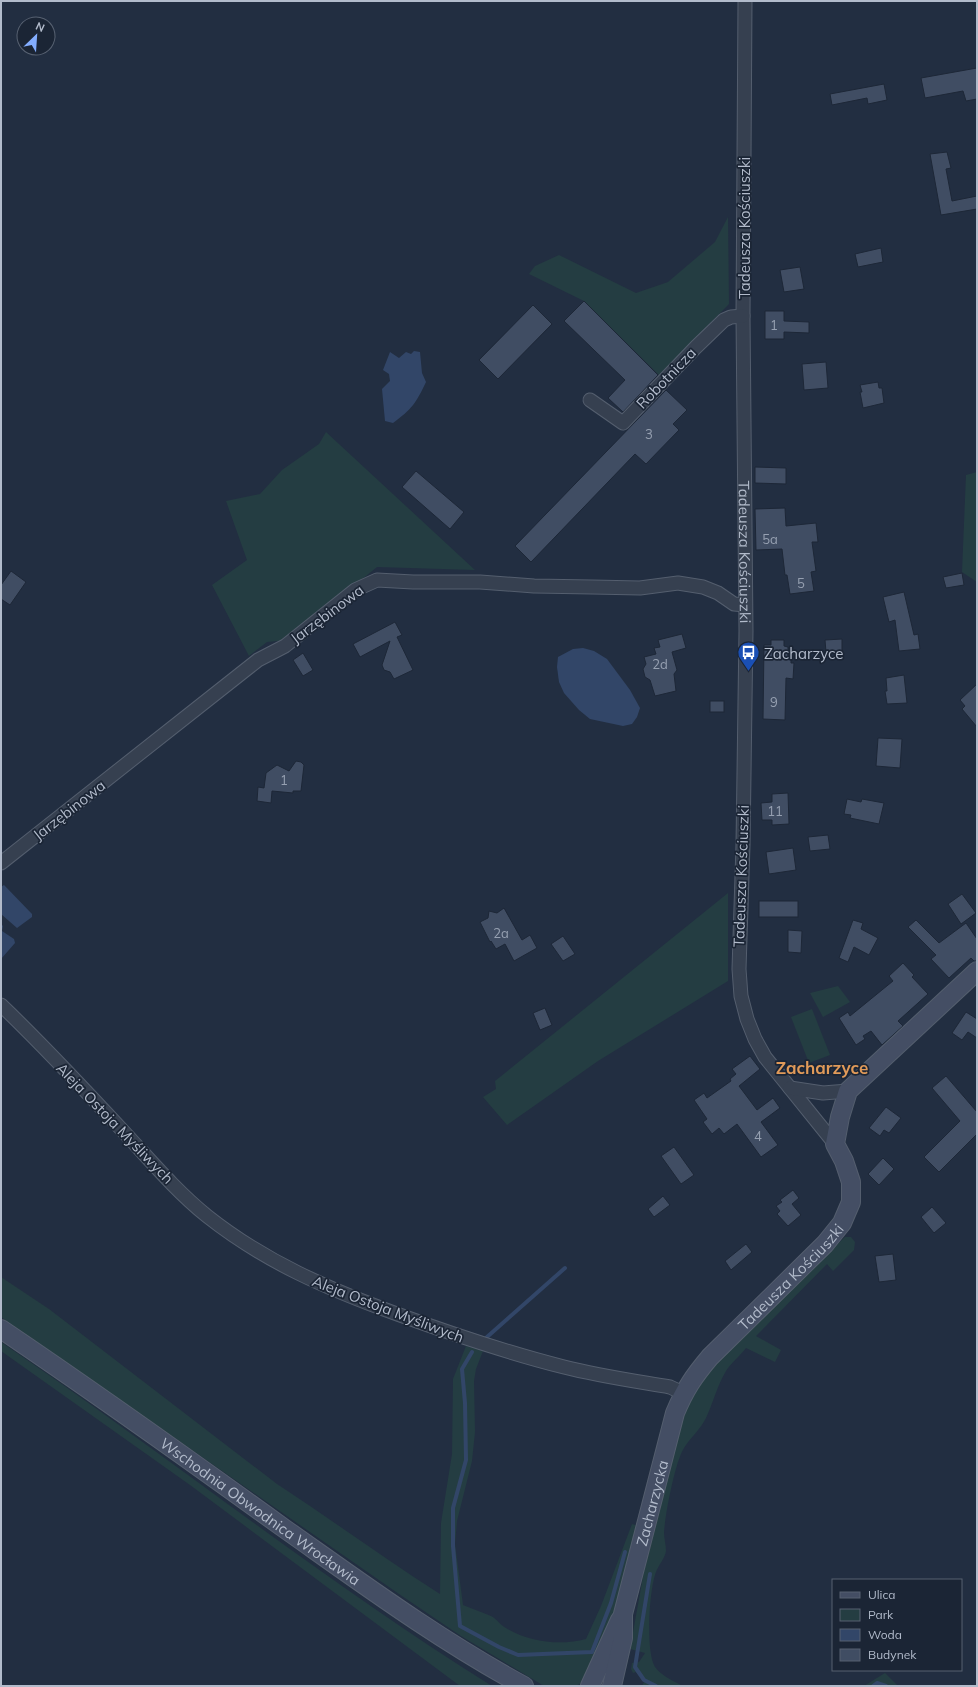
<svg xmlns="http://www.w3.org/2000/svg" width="978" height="1687" font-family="Mulish,sans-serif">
  <rect width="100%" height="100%" fill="#222e41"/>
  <g fill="#243d42">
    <polygon points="728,217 729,304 659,375 584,301 529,274 535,266 559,255 636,293 668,282 715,242"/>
    <polygon points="326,432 475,570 377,567 288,640 267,642 249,656 212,585 247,560 226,501 260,494 282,470 319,444"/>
    <polygon points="977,472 977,582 962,572 966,475"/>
    <polygon points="728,893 728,981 598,1061 507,1125 483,1097 496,1089 495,1081"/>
    <polygon points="838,986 850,1002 823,1017 810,993"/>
    <polygon points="812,1009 830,1055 809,1063 791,1017"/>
    <path d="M 845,1237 L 851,1237 L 855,1242 L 854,1250 L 833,1271 L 827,1264 L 756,1336 L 781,1350 L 775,1362 L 746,1348 C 740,1356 731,1363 726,1371 C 717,1386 713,1403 706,1418 C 700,1430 691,1437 684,1448 C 675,1462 665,1515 664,1533 C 664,1538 666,1545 666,1551 C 665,1558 658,1566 656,1572 C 649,1590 646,1649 654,1665 C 658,1674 675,1682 683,1686 L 642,1686 L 644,1682 L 636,1672 L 633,1673 L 631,1669 L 632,1663 L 639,1662 L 645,1653 L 630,1649 L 644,1571 L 661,1506 L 657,1505 L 686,1405 L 713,1365 Z"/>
    <path d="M 1,1277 L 49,1309 L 277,1484 C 332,1520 385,1559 440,1594 L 441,1523 L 452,1454 L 453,1379 L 466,1346 L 483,1351 L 476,1369 L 474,1381 L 475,1432 L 472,1461 L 457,1521 L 455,1544 L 463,1605 C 472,1609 482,1612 491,1616 C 497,1619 500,1625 506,1628 C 529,1642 560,1646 586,1639 L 601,1606 L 632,1524 L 639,1526 L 616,1612 L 583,1682 L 576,1686 L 544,1686 L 461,1636 L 399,1594 L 1,1317 Z"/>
    <path d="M 1,1342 C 166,1454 322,1580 492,1686 L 460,1686 L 190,1485 L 1,1351 Z"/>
    <polygon points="885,1673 898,1686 864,1686"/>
  </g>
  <g fill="#324668">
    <path d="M 414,351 L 420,352 L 422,373 L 426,382 C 416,403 412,409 393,423 L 385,421 L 382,389 L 390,381 L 389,374 L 383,370 L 390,352 L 399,358 L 406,352 L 411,354 Z"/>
    <polygon points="583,648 594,651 607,659 630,690 640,708 637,717 632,724 623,726 590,719 579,710 564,693 559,682 557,667 558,657 573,649"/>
    <polygon points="4,885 32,914 32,917 17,928 1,914 1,887"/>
    <polygon points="1,924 3,926 2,931 14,939 15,943 1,959"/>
  </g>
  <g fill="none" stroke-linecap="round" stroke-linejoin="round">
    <g stroke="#324668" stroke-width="4">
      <polyline points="487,1337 565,1268"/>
      <polyline points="472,1352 462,1369 465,1403 466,1460 453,1508 453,1546 460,1626 499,1647 518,1655 592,1652 611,1603 625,1552"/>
      <polyline points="650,1574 635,1667 644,1680 656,1686"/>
      <polyline points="873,1686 877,1683 886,1686"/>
    </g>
  </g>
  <g fill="#404d63" stroke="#1d2737">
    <polygon points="977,68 977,99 966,101 963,91 925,98 921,78"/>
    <polygon points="884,84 887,100 868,104 867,98 832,105 830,94"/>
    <polygon points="947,152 951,168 946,169 952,201 977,196 977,209 941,215 930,154"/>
    <polygon points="881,248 883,262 858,267 855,254"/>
    <polygon points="800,267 804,289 784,292 780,270"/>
    <polygon points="584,301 658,375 623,412 608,398 625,380 564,321"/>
    <polygon points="533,305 552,324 498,379 479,360"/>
    <polygon points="765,311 784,311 784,321 809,322 809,333 784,332 784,339 765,339"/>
    <polygon points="826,362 828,388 804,390 802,364"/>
    <polygon points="878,382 879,388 882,388 884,403 863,408 860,392 862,392 860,385"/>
    <polygon points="666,390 687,410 673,424 679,430 646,464 635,454 531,562 515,546"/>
    <polygon points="755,467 786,468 786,484 755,483"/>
    <polygon points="416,471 464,512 450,529 402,487"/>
    <polygon points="785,508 786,526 816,523 818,542 812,542 816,571 811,572 814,591 790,594 787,575 785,575 782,549 756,550 755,509"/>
    <polygon points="11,571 26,582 10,605 1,599 1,585"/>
    <polygon points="962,573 964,585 946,588 943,577"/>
    <polygon points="904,592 914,635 918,634 920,649 899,651 895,620 889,622 883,597"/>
    <polygon points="395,622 402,635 397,637 413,670 394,679 390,672 384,670 382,665 390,641 360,657 353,644"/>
    <polygon points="682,634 686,648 672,652 677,670 674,674 676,691 655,696 650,680 645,677 643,669 646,664 644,657 656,654 654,648 660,647 658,640"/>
    <polygon points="842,639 842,651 826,652 825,640"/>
    <polygon points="771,640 784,640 784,646 788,647 788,657 791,657 791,663 794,663 793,679 786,678 785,720 763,719 764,645 771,645"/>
    <polygon points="303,653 313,670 303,676 293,660"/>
    <polygon points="904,675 907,703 887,704 885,691 887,691 886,678"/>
    <polygon points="977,684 977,727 962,709 965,706 960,700"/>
    <rect x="710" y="701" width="14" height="11"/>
    <polygon points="878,738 902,739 900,768 876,766"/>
    <polygon points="296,761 301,762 304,765 301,791 293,791 293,793 272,791 271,803 257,801 258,787 264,788 266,773 277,765 289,771"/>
    <polygon points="788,793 789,824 772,825 772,820 762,820 761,803 772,802 772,794"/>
    <polygon points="847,799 861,802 862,799 884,803 879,824 850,818 851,815 844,814"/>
    <polygon points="828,835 830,849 810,851 808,837"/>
    <polygon points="793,848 796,870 769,874 766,852"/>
    <polygon points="962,894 976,913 961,924 948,904"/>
    <rect x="759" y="901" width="39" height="16"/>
    <polygon points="504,908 522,940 530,935 537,948 514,961 505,944 496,949 491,941 490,942 480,922 488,918 489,911 497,913"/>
    <polygon points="853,920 863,923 861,929 878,938 869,955 854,947 848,962 839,958"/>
    <polygon points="916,920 939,943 966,923 977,939 977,961 974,961 971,958 949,978 931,959 936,955 908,927"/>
    <polygon points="788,930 802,931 801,953 788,952"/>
    <polygon points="563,936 575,954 563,961 551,944"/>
    <polygon points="903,963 914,975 912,977 928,994 898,1021 903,1026 882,1045 871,1031 863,1036 865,1039 856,1045 839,1018 848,1012 850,1016 893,981 889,976"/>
    <polygon points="545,1008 552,1025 540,1030 533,1013"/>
    <polygon points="966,1012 977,1019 977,1038 968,1032 962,1040 952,1033"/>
    <polygon points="750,1056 760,1069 739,1086 757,1110 773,1098 780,1108 761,1122 778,1145 761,1157 737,1124 724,1134 719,1128 712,1134 703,1122 707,1119 694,1100 704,1093 707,1098 731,1081 730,1079 736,1074 732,1069"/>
    <polygon points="946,1076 977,1112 977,1134 939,1172 924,1157 960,1121 932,1088"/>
    <polygon points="886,1107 901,1118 889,1133 884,1130 880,1136 869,1128"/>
    <polygon points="674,1147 694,1175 681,1184 661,1156"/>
    <polygon points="883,1158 894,1169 879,1185 868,1174"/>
    <polygon points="793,1190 799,1198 792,1204 801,1215 788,1226 777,1214 780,1211 776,1206 782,1202 780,1200"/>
    <polygon points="663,1196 670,1205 654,1217 648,1209"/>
    <polygon points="932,1207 946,1223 934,1233 921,1217"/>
    <polygon points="746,1244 752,1252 731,1270 725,1261"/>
    <polygon points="893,1254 896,1280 879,1282 875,1256"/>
  </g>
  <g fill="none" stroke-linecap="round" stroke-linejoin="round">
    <defs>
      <g id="street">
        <path id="s1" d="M 745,1 L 743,316 L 746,631 L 743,845 L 739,969 L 741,996 L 747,1019 L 755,1039 L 765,1057 L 835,1144"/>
        <polyline points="590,400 623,423 696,347 724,320 731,317 743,316"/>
        <polyline points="1,863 258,660 285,646 355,590 377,580 413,582 480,582 534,586 592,587 640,588 678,583 703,587 718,593 734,604 745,605"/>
        <path d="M 1,1005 C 43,1045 83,1088 123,1131 C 150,1160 176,1191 207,1216 C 265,1262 328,1289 397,1314 C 452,1334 508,1353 564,1367 C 599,1376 635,1381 670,1387 L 683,1393"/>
        <polyline points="790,1088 823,1093 848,1091"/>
      </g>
      <g id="secondary">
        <path id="s2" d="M 1,1329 C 97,1394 191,1461 285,1529 C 363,1584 439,1640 524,1686"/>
        <polyline points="590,1686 620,1620"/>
        <path id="s3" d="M 612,1686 L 623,1638 L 623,1614 L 675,1413 C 685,1389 694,1376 710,1357 L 825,1244 L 842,1223 L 851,1202 L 851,1182 L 844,1161 L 835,1144 L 840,1117 L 848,1091 L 977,971"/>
      </g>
    </defs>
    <use href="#street" stroke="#545e6e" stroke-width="15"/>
    <use href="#secondary" stroke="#545e6e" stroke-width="20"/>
    <use href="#street" stroke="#364050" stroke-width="13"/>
    <use href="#secondary" stroke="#444e64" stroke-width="18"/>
  </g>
  <defs>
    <symbol id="bus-pin" viewBox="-11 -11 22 30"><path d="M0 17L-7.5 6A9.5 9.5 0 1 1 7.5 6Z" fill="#1a4fb4" stroke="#1b2535"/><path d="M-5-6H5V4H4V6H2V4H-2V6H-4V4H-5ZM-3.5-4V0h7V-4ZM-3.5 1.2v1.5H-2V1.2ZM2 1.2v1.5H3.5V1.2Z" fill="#fff"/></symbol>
  </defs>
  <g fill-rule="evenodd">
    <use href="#bus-pin" x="736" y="640" width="25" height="34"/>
  </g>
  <g text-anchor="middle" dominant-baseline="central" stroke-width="3.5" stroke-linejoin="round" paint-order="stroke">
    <g font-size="13" fill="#96a0b1">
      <text x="774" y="325">1</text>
      <text x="649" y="434">3</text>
      <text x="770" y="539">5a</text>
      <text x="801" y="583">5</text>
      <text x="660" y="664">2d</text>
      <text x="774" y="702">9</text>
      <text x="284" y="780">1</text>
      <text x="775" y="811">11</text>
      <text x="501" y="933">2a</text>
      <text x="758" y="1136">4</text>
    </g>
    <g font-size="15" fill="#b2bbcb" stroke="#1b2535">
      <text transform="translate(744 228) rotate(-90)">Tadeusza Kościuszki</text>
      <text transform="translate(666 378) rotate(-46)">Robotnicza</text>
      <text stroke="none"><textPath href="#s1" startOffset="551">Tadeusza Kościuszki</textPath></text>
      <text transform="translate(327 614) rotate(-37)">Jarzębinowa</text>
      <text transform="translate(69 810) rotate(-38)">Jarzębinowa</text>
      <text transform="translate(741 876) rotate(-88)">Tadeusza Kościuszki</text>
      <text transform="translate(115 1123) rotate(46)">Aleja Ostoja Myśliwych</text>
      <text stroke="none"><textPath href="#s3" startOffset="461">Tadeusza Kościuszki</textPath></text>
      <text transform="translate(388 1309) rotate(21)">Aleja Ostoja Myśliwych</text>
      <text stroke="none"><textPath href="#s3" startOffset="188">Zacharzycka</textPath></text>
      <text stroke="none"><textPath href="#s2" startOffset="317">Wschodnia Obwodnica Wrocławia</textPath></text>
    </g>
    <g font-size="15" fill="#b2bbcb" stroke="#1b2535" text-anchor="start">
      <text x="764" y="653">Zacharzyce</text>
    </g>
    <g font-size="17" font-weight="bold" fill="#e09a59" stroke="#1b2535">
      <text x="822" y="1067">Zacharzyce</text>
    </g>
  </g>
  <rect width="978" height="1687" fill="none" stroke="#b2bbcb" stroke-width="4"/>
  <rect x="832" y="1579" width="130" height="92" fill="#1b2535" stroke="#576171"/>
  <rect x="840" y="1592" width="20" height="6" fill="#444e64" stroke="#576171"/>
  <text x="868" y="1599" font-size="12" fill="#b2bbcb">Ulica</text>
  <rect x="840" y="1609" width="20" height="12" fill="#243d42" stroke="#576171"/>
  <text x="868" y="1619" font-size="12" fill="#b2bbcb">Park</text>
  <rect x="840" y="1629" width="20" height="12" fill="#324668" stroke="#576171"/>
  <text x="868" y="1639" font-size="12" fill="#b2bbcb">Woda</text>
  <rect x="840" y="1649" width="20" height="12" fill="#404d63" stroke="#576171"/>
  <text x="868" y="1659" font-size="12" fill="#b2bbcb">Budynek</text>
  <g transform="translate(36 36) rotate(25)"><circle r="19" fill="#1b2535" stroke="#576171"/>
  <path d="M0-3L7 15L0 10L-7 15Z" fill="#83adff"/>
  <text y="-6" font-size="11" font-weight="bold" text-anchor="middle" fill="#b2bbcb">N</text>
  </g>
</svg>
